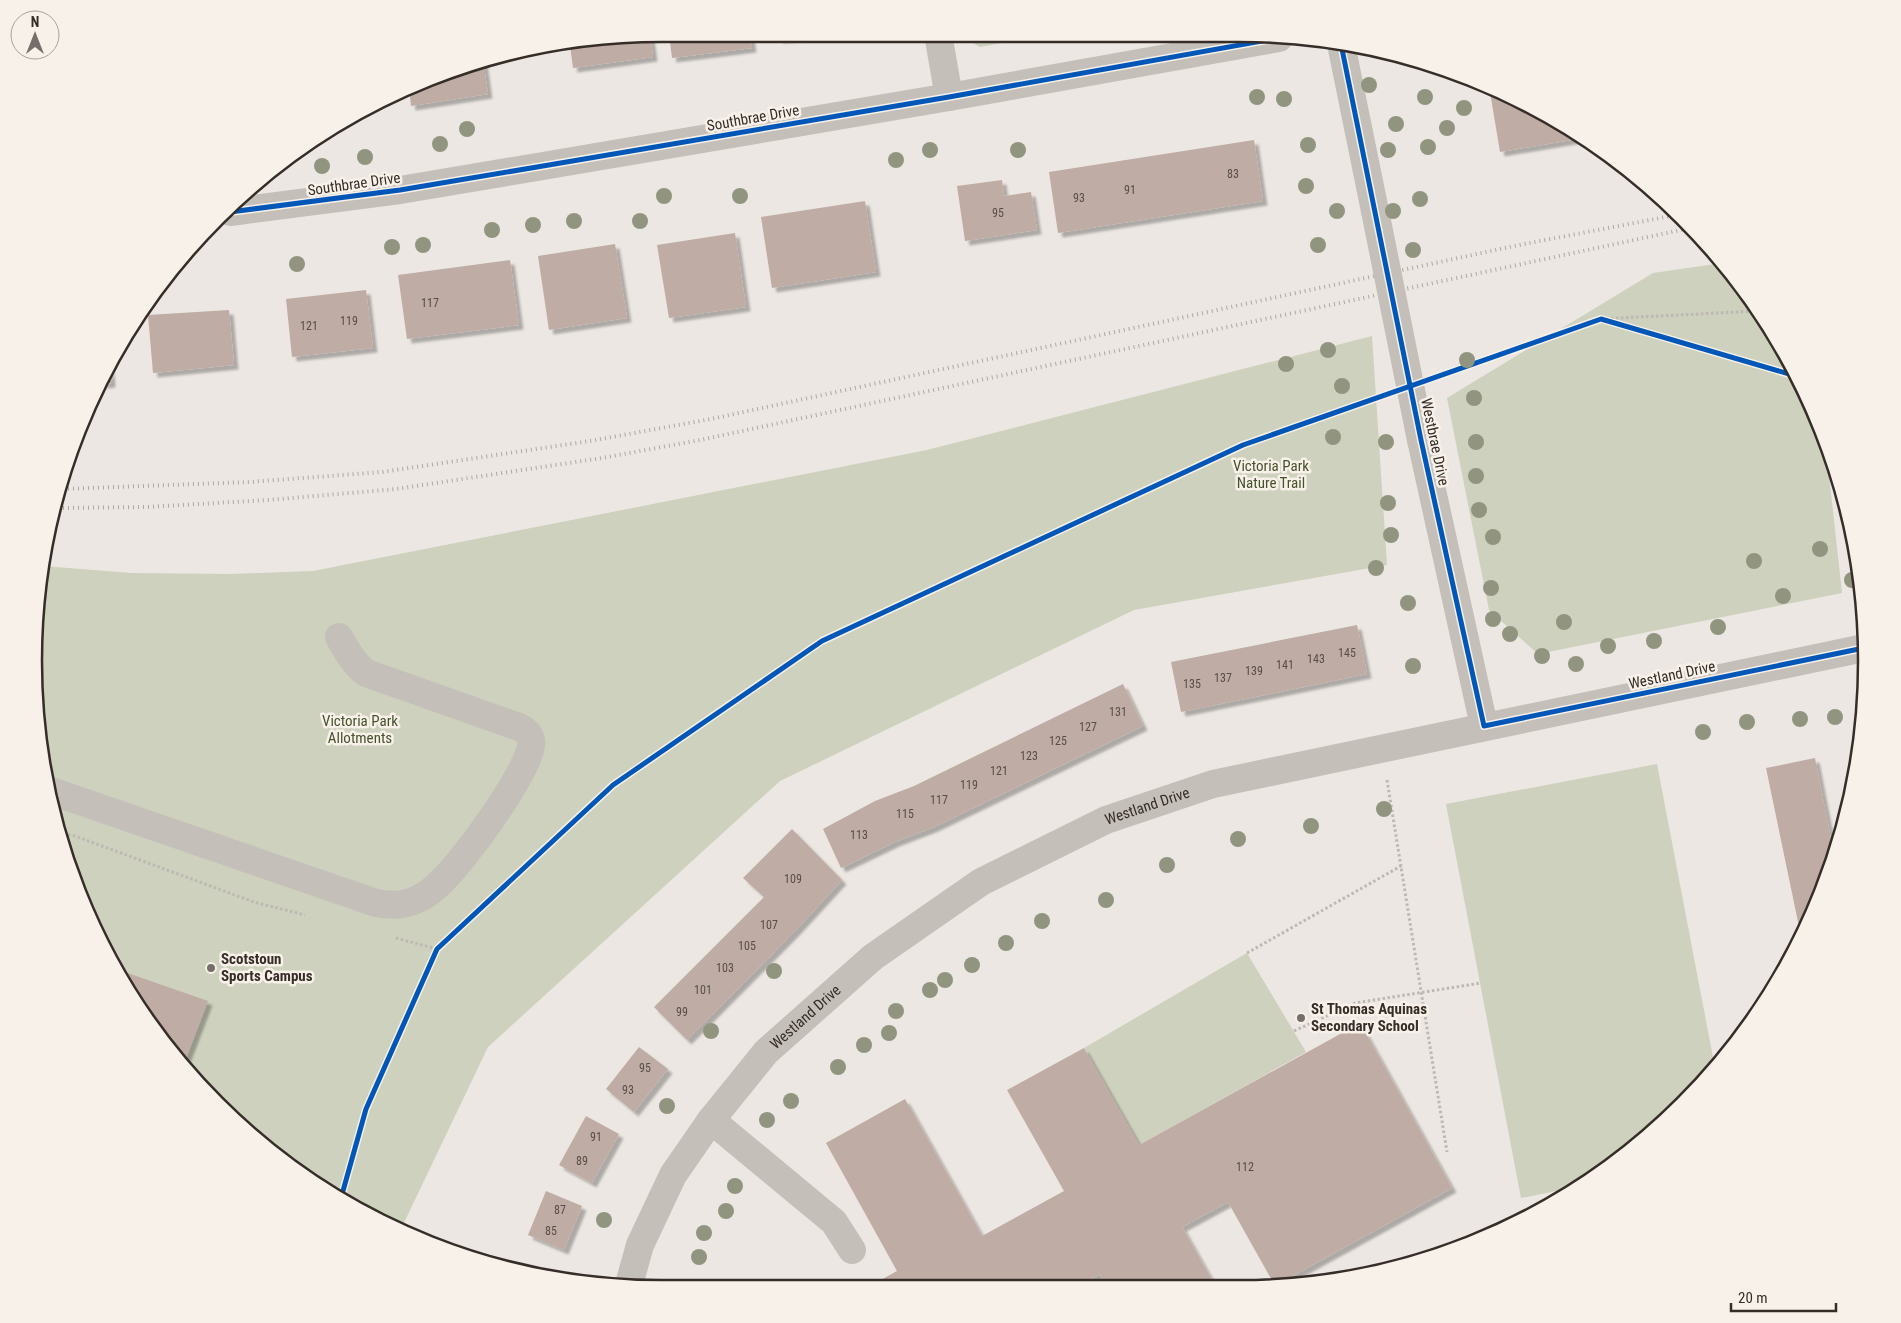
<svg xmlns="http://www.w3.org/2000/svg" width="1901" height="1323" font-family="'Roboto Condensed',sans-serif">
  <defs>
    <filter id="shadow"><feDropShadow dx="4.5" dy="4.5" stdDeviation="1" flood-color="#0004"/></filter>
  </defs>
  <rect width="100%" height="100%" fill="#ece7e2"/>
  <g fill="#cdd1bd">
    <polygon points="959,34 1052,34 980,47 959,36"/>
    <polygon points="1722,263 1783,347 1832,456 1828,466 1842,593 1538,654 1489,610 1447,398 1653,273"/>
    <polygon points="1372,336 1387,565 1134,610 780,781 488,1047 400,1231 384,1225 280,1160 190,1076 99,939 46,784 34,662 39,580 43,566 131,573 231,574 313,571 927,450"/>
    <polygon points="1657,764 1715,1068 1654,1133 1571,1188 1521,1198 1446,804"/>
    <polygon points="1247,953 1306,1052 1139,1145 1084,1048"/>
  </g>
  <g fill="#bfaca4" filter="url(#shadow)">
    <polygon points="669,34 750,34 752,48 672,58"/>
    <polygon points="779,34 808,34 808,35 779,39"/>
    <polygon points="650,35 653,57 573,68 570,46"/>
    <polygon points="483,60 488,94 411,106 409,88 421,82"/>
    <polygon points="1489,86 1553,118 1583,138 1500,152"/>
    <polygon points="1254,140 1263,201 1058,233 1049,172"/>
    <polygon points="1002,180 1004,196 1031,192 1037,230 965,241 957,186"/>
    <polygon points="865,201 876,272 772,288 761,217"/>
    <polygon points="735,233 746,307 669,318 657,245"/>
    <polygon points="615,244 627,318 549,330 538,256"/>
    <polygon points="510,260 519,325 407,339 398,275"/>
    <polygon points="366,290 373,348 292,357 286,299"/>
    <polygon points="229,310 234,365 153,373 148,315"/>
    <polygon points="110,368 111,383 102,384"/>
    <polygon points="1357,625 1367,674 1181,712 1171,662"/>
    <polygon points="1123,684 1143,726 934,827 895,842 841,868 823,829 875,801 914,786"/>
    <polygon points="1815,758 1834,855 1802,941 1766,768"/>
    <polygon points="792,829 842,880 796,930 687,1040 654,1007 764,897 743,878"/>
    <polygon points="119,970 208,1001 183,1066"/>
    <polygon points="1360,1023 1452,1188 1278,1284 1274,1284 1228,1202 1182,1227 1214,1284 1106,1285 1100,1274 1080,1285 870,1286 897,1271 826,1143 905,1099 982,1236 1064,1191 1007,1090 1084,1048 1139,1145"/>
    <polygon points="639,1047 668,1069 634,1112 606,1089"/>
    <polygon points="586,1116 619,1134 592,1183 559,1165"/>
    <polygon points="546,1191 582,1206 564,1250 528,1235"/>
  </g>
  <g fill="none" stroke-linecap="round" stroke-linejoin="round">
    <g stroke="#beb8b3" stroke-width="3" stroke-dasharray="2.5 2.5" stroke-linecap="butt">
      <polyline points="1601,319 1757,311"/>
      <polyline points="1387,780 1447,1152"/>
      <polyline points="63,835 72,835 254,902 305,915"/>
      <polyline points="396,938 437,949"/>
      <polyline points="1247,953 1401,866"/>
      <polyline points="1294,1031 1355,1003 1481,983"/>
    </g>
    <g stroke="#c5bfba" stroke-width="28">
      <polyline points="938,34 949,97"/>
      <polyline points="1341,44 1375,211"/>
      <polyline points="230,212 400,190 537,167 949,97 1279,38"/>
      <polyline points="1421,440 1484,726"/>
      <path d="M 48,790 L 376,903 C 392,906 405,906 420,898 C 428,894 435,888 441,882 C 463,862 528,773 531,745 C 532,736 527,731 519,727 L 366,673 C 353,663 347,651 339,637"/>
      <polyline points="711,1120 834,1222 852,1250"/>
      <path id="s1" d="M 628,1288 L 640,1245 L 673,1175 L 711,1120 L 766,1052 L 873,957 L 981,882 L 1106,820 L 1213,784 L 1864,648"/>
    </g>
    <g stroke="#ada8a5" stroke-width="4" stroke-dasharray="1 4" stroke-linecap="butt">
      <polyline points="63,489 249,482 382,472 590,441 711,419 1514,246 1676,215"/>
      <polyline points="58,508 147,507 268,500 396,489 602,458 700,440 1690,228"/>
    </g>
    <polyline stroke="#c5bfba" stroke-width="28" points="1375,211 1421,440"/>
    <defs>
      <g id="cycleway">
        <polyline points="1341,44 1421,440 1484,726 1864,648"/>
        <polyline points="230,212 400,190 537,167 949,97 1279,38"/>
        <polyline points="1833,457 1863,609"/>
        <polyline points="341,1198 366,1109 437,949 613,785 822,641 1243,445 1601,319 1796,376"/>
      </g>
    </defs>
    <use href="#cycleway" stroke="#f8f1e9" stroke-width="8"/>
    <use href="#cycleway" stroke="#0057b8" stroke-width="5"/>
  </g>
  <g fill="#91957f">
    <circle cx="1369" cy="85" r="8"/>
    <circle cx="1257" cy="97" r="8"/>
    <circle cx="1425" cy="97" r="8"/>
    <circle cx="1284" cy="99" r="8"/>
    <circle cx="1464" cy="108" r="8"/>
    <circle cx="1396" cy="124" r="8"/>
    <circle cx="1447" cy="128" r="8"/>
    <circle cx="467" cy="129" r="8"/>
    <circle cx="440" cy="144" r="8"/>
    <circle cx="1308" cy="145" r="8"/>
    <circle cx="1428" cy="147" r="8"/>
    <circle cx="930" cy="150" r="8"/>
    <circle cx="1018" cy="150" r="8"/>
    <circle cx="1388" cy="150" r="8"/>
    <circle cx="365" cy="157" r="8"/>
    <circle cx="896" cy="160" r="8"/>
    <circle cx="322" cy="166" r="8"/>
    <circle cx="1306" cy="186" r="8"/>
    <circle cx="664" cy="196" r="8"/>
    <circle cx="740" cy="196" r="8"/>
    <circle cx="1420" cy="199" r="8"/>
    <circle cx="1337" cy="211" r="8"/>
    <circle cx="1393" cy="211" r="8"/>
    <circle cx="574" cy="221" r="8"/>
    <circle cx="640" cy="221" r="8"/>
    <circle cx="533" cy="225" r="8"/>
    <circle cx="492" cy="230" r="8"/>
    <circle cx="423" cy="245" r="8"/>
    <circle cx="1318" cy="245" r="8"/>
    <circle cx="392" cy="247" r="8"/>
    <circle cx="1413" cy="250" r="8"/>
    <circle cx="297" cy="264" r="8"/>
    <circle cx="1328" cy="350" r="8"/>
    <circle cx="1467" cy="360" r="8"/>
    <circle cx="1286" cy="364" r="8"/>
    <circle cx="1342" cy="386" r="8"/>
    <circle cx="1474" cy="398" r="8"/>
    <circle cx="1333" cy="437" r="8"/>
    <circle cx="1386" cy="442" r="8"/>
    <circle cx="1476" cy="442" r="8"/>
    <circle cx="1476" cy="476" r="8"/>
    <circle cx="1388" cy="503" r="8"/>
    <circle cx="1479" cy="510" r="8"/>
    <circle cx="1391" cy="535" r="8"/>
    <circle cx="1493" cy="537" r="8"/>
    <circle cx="1820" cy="549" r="8"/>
    <circle cx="1754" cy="561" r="8"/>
    <circle cx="1376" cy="568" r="8"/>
    <circle cx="1852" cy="580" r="8"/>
    <circle cx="1491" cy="588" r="8"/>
    <circle cx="1783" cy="596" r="8"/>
    <circle cx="1408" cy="603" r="8"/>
    <circle cx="1493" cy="619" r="8"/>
    <circle cx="1564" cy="622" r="8"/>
    <circle cx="1718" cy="627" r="8"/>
    <circle cx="1510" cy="634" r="8"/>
    <circle cx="1654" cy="641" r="8"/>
    <circle cx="1608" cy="646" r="8"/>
    <circle cx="1542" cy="656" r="8"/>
    <circle cx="1576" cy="664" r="8"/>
    <circle cx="1413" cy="666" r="8"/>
    <circle cx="1835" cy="717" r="8"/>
    <circle cx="1800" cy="719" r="8"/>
    <circle cx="1747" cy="722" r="8"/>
    <circle cx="1703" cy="732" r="8"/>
    <circle cx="1384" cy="809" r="8"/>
    <circle cx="1311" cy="826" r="8"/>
    <circle cx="1238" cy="839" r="8"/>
    <circle cx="1167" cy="865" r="8"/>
    <circle cx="1106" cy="900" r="8"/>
    <circle cx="1042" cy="921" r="8"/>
    <circle cx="1006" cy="943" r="8"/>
    <circle cx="972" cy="965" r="8"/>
    <circle cx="774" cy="971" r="8"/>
    <circle cx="945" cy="980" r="8"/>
    <circle cx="930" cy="990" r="8"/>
    <circle cx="896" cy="1011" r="8"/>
    <circle cx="711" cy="1031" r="8"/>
    <circle cx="889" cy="1033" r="8"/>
    <circle cx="864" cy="1045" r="8"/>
    <circle cx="838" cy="1067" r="8"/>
    <circle cx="791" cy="1101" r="8"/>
    <circle cx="667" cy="1106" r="8"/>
    <circle cx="767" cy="1120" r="8"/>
    <circle cx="735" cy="1186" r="8"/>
    <circle cx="726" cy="1211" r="8"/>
    <circle cx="604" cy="1220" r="8"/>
    <circle cx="704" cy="1233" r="8"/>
    <circle cx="699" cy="1257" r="8"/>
  </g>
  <g fill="#766e6a" stroke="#f8f1e9" stroke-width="2">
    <circle cx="211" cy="968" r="5"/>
    <circle cx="1301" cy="1018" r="5"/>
  </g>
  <g text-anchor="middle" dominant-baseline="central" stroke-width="5" stroke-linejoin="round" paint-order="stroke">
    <g font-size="12" fill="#584d48">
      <text x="1233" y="174">83</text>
      <text x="1130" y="190">91</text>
      <text x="1079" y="198">93</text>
      <text x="998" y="213">95</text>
      <text x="430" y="303">117</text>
      <text x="349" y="321">119</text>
      <text x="309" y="326">121</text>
      <text x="1347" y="653">145</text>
      <text x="1316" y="659">143</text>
      <text x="1285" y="665">141</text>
      <text x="1254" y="671">139</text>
      <text x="1223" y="678">137</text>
      <text x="1192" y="684">135</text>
      <text x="1118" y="712">131</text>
      <text x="1088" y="727">127</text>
      <text x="1058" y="741">125</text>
      <text x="1029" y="756">123</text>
      <text x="999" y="771">121</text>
      <text x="969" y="785">119</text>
      <text x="939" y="800">117</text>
      <text x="905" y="814">115</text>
      <text x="859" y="835">113</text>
      <text x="793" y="879">109</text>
      <text x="769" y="925">107</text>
      <text x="747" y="946">105</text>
      <text x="725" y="968">103</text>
      <text x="703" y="990">101</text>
      <text x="682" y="1012">99</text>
      <text x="645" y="1068">95</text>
      <text x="628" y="1090">93</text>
      <text x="596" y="1137">91</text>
      <text x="582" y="1161">89</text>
      <text x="1245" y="1167">112</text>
      <text x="560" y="1210">87</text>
      <text x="551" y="1231">85</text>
    </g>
    <g font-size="15" fill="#362d29" stroke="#f8f1e9">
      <text transform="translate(753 118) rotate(-10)">Southbrae Drive</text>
      <text transform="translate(354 184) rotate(-8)">Southbrae Drive</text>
      <text transform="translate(1435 442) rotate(78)">Westbrae Drive</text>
      <text transform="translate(1672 675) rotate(-12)">Westland Drive</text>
      <text stroke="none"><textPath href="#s1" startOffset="734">Westland Drive</textPath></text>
      <text stroke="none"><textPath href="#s1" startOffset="329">Westland Drive</textPath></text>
    </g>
    <g font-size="15" fill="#46522e" stroke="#f8f1e9">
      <text x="1271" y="466">Victoria Park<tspan x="1271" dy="17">Nature Trail</tspan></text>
      <text x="360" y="721">Victoria Park<tspan x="360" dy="17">Allotments</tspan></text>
    </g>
    <g font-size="15" font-weight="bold" fill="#362d29" stroke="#f8f1e9" text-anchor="start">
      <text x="221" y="959">Scotstoun<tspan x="221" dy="17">Sports Campus</tspan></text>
      <text x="1311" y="1009">St Thomas Aquinas<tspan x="1311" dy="17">Secondary School</tspan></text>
    </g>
  </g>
  <path d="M0 0H1901V1323H0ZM661 42H1239A619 619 0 0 1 1858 661V661A619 619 0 0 1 1239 1280H661A619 619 0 0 1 42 661V661A619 619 0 0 1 661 42Z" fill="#f8f1e9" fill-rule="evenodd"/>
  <path fill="none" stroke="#362d29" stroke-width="2.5" d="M661 42H1239A619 619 0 0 1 1858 661V661A619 619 0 0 1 1239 1280H661A619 619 0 0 1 42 661V661A619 619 0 0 1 661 42Z"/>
  <g transform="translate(35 35)"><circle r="24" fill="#f8f1e9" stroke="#aaa39c"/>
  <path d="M0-4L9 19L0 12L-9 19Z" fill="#766e6a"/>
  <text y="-8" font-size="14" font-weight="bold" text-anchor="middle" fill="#362d29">N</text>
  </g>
  <path d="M1731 1303v8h105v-8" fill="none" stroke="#362d29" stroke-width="2.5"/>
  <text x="1738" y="1303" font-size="15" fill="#362d29" stroke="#f8f1e9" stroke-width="4" paint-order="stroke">20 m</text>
</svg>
